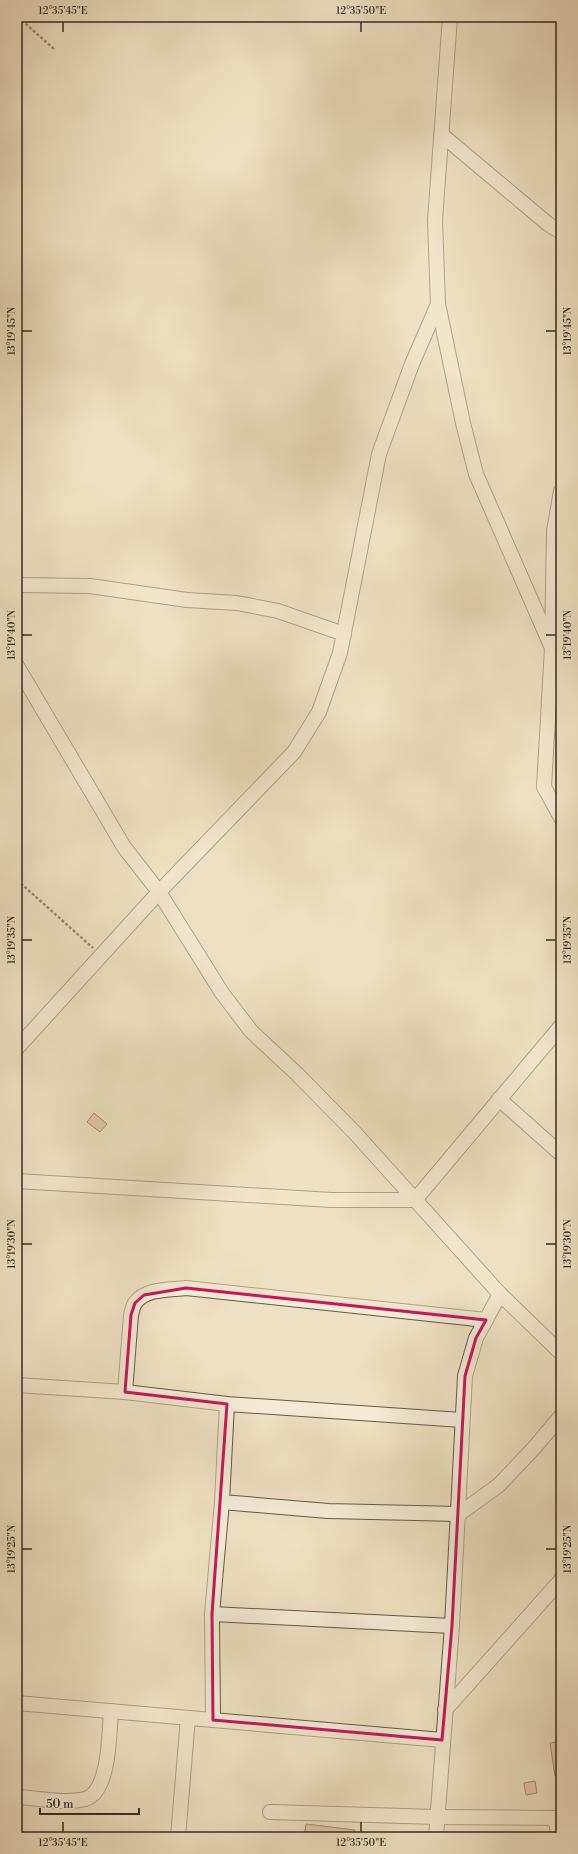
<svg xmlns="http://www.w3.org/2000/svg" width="578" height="1854" font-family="'Libre Bodoni',serif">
  <rect width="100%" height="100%" fill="#eee0c2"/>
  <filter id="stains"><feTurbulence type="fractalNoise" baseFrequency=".005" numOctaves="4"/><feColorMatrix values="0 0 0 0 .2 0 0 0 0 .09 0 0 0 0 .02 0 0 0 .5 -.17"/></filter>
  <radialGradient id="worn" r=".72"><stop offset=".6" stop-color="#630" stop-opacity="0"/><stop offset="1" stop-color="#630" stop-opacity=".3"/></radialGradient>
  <g fill="#e3a993" stroke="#362920">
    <polygon points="94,1113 107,1124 100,1132 87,1122"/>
    <polygon points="561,1741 561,1776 555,1776 550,1743"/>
    <polygon points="535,1781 537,1793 526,1795 524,1783"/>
    <polygon points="306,1824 355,1830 355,1837 304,1837"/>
  </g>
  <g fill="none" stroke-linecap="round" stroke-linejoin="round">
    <defs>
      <g id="minor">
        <polyline points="450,17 435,220 438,304 463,423 476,474 552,648 544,787 561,818"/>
        <polyline points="442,135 548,224 561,232"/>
        <polyline points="17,585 90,586 187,600 237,603 278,611 344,634"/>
        <polyline points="552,644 554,531 561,491"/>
        <polyline points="17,666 124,847 159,892 222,993 251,1031 297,1074 355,1133 500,1294 561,1353"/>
        <polyline points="17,1048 159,892 294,752 319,712 340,653 379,454 412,364 438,304"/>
        <polyline points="499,1099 561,1154"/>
        <polyline points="17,1181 331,1200 415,1200 561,1026"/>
        <polyline points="17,1385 125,1392 227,1404 462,1420"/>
        <path d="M 125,1392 L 131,1315 C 132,1311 133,1306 135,1303 C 146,1288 170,1290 186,1288 L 486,1320"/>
        <polyline points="227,1404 222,1502 328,1511 459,1514 499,1485 534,1448 561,1416"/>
        <polyline points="212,1614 452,1626"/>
        <polyline points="17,1703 442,1740"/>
        <polyline points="445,1710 561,1580"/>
        <polyline points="213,1720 212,1614 222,1502"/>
        <path d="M 17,1797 C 37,1798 66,1804 85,1799 C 110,1792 109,1733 111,1711"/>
        <polyline points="270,1812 437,1817 561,1818"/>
        <polyline points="555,1818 559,1837"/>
        <polyline points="178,1837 188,1718"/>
        <polyline points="436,1837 452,1626 465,1376 476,1338 500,1294"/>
      </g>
    </defs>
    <use href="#minor" stroke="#645748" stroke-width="16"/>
    <g stroke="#362920" stroke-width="2.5" stroke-dasharray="3 2" stroke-linecap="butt">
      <polyline points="18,17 54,49"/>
      <polyline points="17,880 93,948"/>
    </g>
    <use href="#minor" stroke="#f4ebd7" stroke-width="14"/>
  </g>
  <path d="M0 0H578V1854H0ZM 186,1288 L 486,1320 L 476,1338 L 465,1376 L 452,1626 L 442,1740 L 213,1720 L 212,1614 L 227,1404 L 125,1392 L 131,1315 L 135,1303 L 144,1295 Z" fill="#eee0c2" fill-opacity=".55" fill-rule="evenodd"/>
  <path fill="none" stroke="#c2185b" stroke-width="3" stroke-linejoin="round" d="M 186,1288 L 486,1320 L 476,1338 L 465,1376 L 452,1626 L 442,1740 L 213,1720 L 212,1614 L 227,1404 L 125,1392 L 131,1315 L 135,1303 L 144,1295 Z"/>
  <path fill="none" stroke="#362920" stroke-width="1.5" d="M 63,22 L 63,32M 361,22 L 361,32M 22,331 L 32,331M 546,331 L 556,331M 22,635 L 32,635M 546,635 L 556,635M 22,940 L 32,940M 546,940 L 556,940M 22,1244 L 32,1244M 546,1244 L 556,1244M 22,1549 L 32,1549M 546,1549 L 556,1549M 63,1822 L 63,1832M 361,1822 L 361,1832"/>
  <rect width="578" height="1854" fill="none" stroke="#eee0c2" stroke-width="44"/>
  <path d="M40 1808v6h99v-6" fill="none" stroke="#362920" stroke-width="2"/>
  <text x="46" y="1808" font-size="12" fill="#362920" stroke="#f4ebd7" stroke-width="3" paint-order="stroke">50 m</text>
  <rect x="22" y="22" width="534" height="1810" fill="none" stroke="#362920" stroke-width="1.5"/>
  <g font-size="10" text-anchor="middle" fill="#362920">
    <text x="63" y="14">12°35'45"E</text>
    <text x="361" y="14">12°35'50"E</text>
    <text transform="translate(11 331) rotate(-90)" y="4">13°19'45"N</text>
    <text transform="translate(567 331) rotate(-90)" y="4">13°19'45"N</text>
    <text transform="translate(11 635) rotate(-90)" y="4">13°19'40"N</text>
    <text transform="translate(567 635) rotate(-90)" y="4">13°19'40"N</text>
    <text transform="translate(11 940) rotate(-90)" y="4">13°19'35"N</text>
    <text transform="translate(567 940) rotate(-90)" y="4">13°19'35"N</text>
    <text transform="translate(11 1244) rotate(-90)" y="4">13°19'30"N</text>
    <text transform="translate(567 1244) rotate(-90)" y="4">13°19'30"N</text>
    <text transform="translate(11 1549) rotate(-90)" y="4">13°19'25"N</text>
    <text transform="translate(567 1549) rotate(-90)" y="4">13°19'25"N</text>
    <text x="63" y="1846">12°35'45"E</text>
    <text x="361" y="1846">12°35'50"E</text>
  </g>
  <rect width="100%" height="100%" filter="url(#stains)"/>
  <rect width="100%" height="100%" fill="url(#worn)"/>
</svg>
